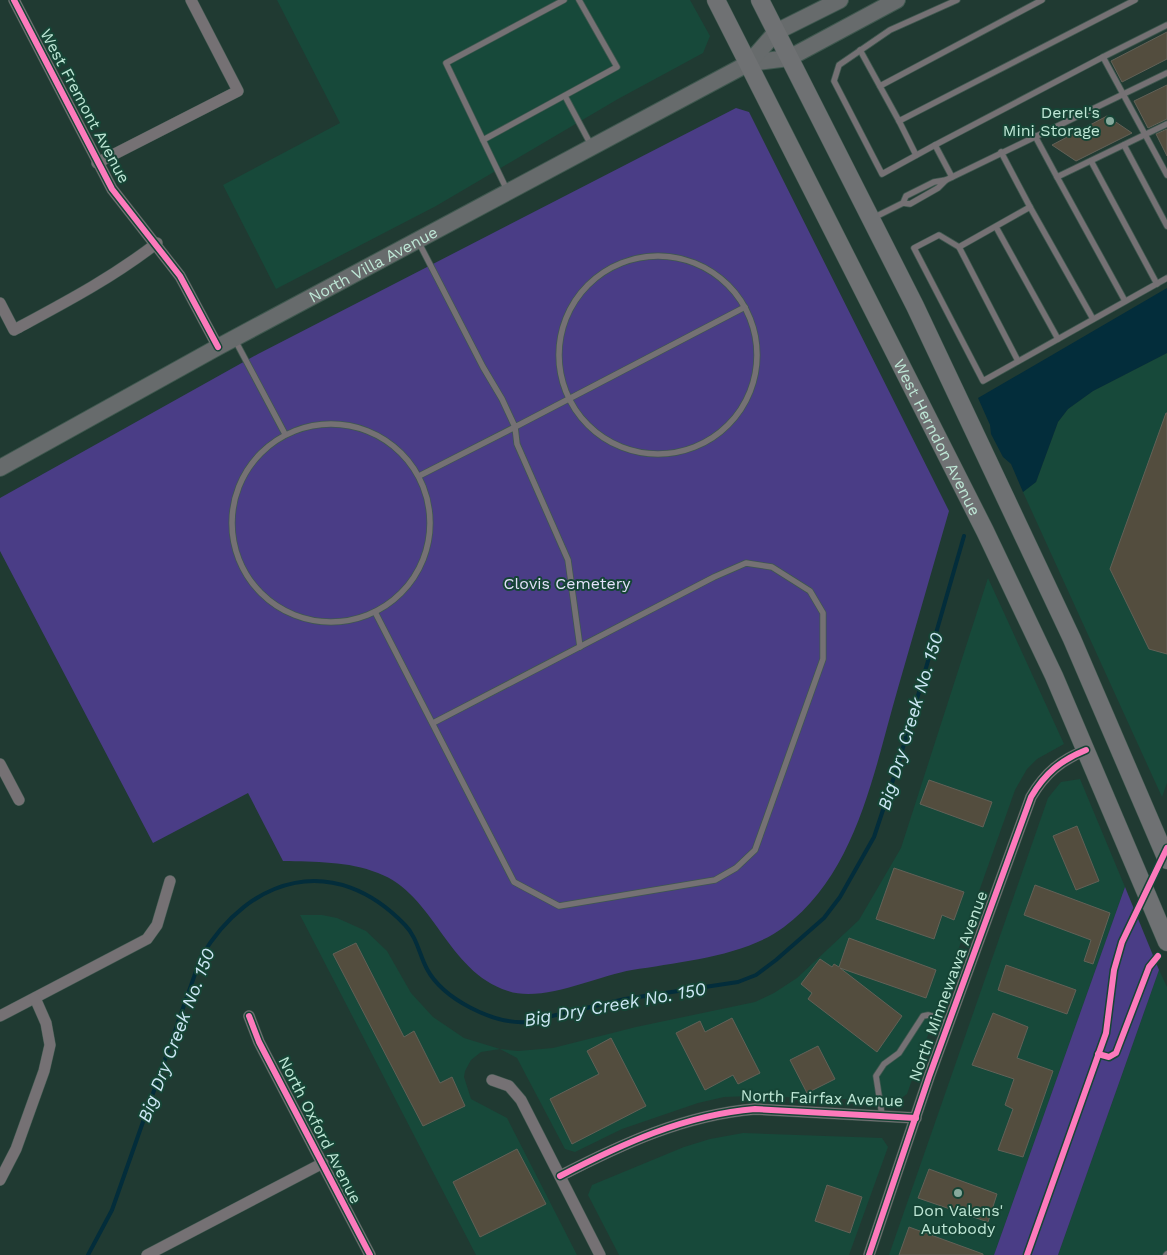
<svg xmlns="http://www.w3.org/2000/svg" width="1167" height="1255" font-family="'Work Sans',sans-serif">
  <rect width="100%" height="100%" fill="#203a32"/>
  <g fill="#17493a">
    <polygon points="277,0 690,0 710,36 703,53 618,99 436,206 276,289 223,185 340,123"/>
    <polygon points="1167,353 1167,783 1162,797 1023,492 1036,482 1058,422 1068,409 1093,391"/>
    <polygon points="988,578 1064,744 1037,759 1027,769 1015,790 907,1094 897,1101 752,1096 724,1097 698,1103 622,1129 575,1152 565,1149 517,1058 500,1049 481,1052 471,1060 465,1071 464,1077 471,1099 507,1118 577,1255 476,1255 300,915 322,915 337,918 366,931 387,951 411,993 433,1017 464,1038 500,1049 518,1051 553,1048 636,1027 755,1002 774,993 797,978 859,920 901,848"/>
    <polygon points="1080,779 1125,887 994,1255 889,1255 1048,798 1061,782"/>
    <polygon points="1159,970 1167,987 1167,1255 1058,1255"/>
    <polygon points="743,1133 882,1138 888,1147 849,1255 619,1255 588,1195 592,1185 684,1147 710,1139"/>
  </g>
  <g fill="#4a3d86">
    <path d="M 736,108 L 749,112 L 949,511 C 932,570 915,629 898,688 C 874,770 857,873 784,927 C 746,956 679,962 632,970 C 597,976 543,1003 508,991 C 446,971 435,894 378,873 C 348,861 315,862 283,861 L 248,793 L 153,843 L 0,551 L 0,498 L 258,354 Z"/>
    <polygon points="1125,887 1159,970 1058,1255 994,1255"/>
  </g>
  <polygon fill="#032d3b" points="1167,288 1167,353 1093,391 1068,409 1058,422 1036,482 1023,492 1011,464 1003,457 991,434 990,425 978,398"/>
  <g fill="none" stroke-linecap="round" stroke-linejoin="round">
    <path stroke="#032d3b" stroke-width="4" d="M 88,1255 L 112,1210 L 201,957 C 250,875 335,852 405,925 C 417,937 419,954 427,969 C 443,999 493,1024 526,1022 L 625,999 L 738,982 L 756,975 L 776,960 L 824,918 L 840,897 L 874,837 L 898,765 L 964,536"/>
  </g>
  <g fill="#534d3e" stroke="#626157">
    <polygon points="1167,32 1167,59 1122,82 1111,61"/>
    <polygon points="1167,85 1167,119 1148,128 1134,101"/>
    <polygon points="1107,116 1132,133 1076,161 1052,145"/>
    <polygon points="1167,129 1167,156 1156,134"/>
    <polygon points="1166,413 1167,413 1167,654 1149,649 1110,569"/>
    <polygon points="929,780 992,802 983,827 920,804"/>
    <polygon points="1077,826 1099,881 1076,890 1053,836"/>
    <polygon points="894,868 964,892 954,920 942,915 934,939 876,919"/>
    <polygon points="1035,885 1110,913 1093,964 1084,961 1091,940 1024,915"/>
    <polygon points="849,938 936,970 926,998 840,968 902,1016 877,1052 808,999 812,993 801,984 820,959 832,967 834,964 839,967"/>
    <polygon points="356,943 404,1037 414,1031 440,1083 452,1077 465,1106 423,1126 333,954"/>
    <polygon points="1006,965 1076,990 1067,1014 998,990"/>
    <polygon points="993,1013 1028,1027 1017,1058 1053,1071 1023,1157 998,1150 1013,1109 1005,1105 1014,1079 972,1065"/>
    <polygon points="732,1018 760,1073 738,1084 733,1075 705,1090 676,1033 700,1021 705,1032"/>
    <polygon points="611,1038 646,1106 572,1144 550,1099 599,1074 587,1051"/>
    <polygon points="818,1046 835,1079 807,1093 790,1060"/>
    <polygon points="517,1149 546,1204 480,1237 453,1182"/>
    <polygon points="929,1169 997,1194 988,1222 918,1198"/>
    <polygon points="827,1185 862,1197 850,1233 815,1221"/>
    <polygon points="909,1227 983,1254 983,1255 899,1255"/>
  </g>
  <g fill="none" stroke-linecap="round" stroke-linejoin="round">
    <defs>
      <g id="lane">
        <polyline points="1167,25 1103,57 1167,175"/>
        <polyline points="860,50 899,121 1135,0"/>
        <polyline points="880,86 1042,0"/>
        <polyline points="565,96 591,145"/>
        <polyline points="899,121 916,155"/>
        <polyline points="1035,136 1057,177 1167,124"/>
        <polyline points="483,140 617,67 579,0"/>
        <polyline points="935,145 882,174 834,81 839,65 890,30 957,0"/>
        <polyline points="1124,145 1167,226"/>
        <polyline points="1091,161 1157,284"/>
        <polyline points="952,177 935,145 1103,57"/>
        <polyline points="1057,177 1125,301"/>
        <polyline points="946,180 1167,73"/>
        <polyline points="507,190 446,63 564,0"/>
        <polyline points="1030,207 1093,319"/>
        <polyline points="873,218 903,203 910,204 938,188 946,180 934,182 906,196 903,203"/>
        <polyline points="996,227 1058,339"/>
        <polyline points="419,243 483,367 502,399 515,427 745,307"/>
        <polyline points="959,247 1030,207 1001,152"/>
        <circle cx="658" cy="355" r="99"/>
        <polyline points="235,340 285,434"/>
        <polyline points="1018,361 959,247 939,235 914,248 983,381 1167,278"/>
        <circle cx="331" cy="523" r="99"/>
        <polyline points="419,476 515,427 517,444 568,560 580,647"/>
        <polyline points="375,612 514,882 559,906 715,880 736,868 755,850 823,659 823,613 810,591 772,567 746,563 714,577 433,723"/>
        <polyline points="882,1115 876,1076 884,1064 899,1053 923,1016 928,1015 950,1021"/>
        <polyline points="1166,1255 1167,1254"/>
      </g>
      <g id="street">
        <polyline points="14,0 112,189 180,276 218,347"/>
        <polyline points="97,163 238,91 191,0"/>
        <path d="M 0,303 L 14,330 C 64,303 112,278 157,243"/>
        <polyline points="0,764 19,800"/>
        <polyline points="0,1016 147,939 157,925 170,881"/>
        <polyline points="249,1016 259,1042 370,1255"/>
        <polyline points="492,1080 509,1086 521,1100 600,1255"/>
        <path d="M 560,1176 C 622,1144 684,1115 755,1109 L 916,1118"/>
        <polyline points="0,1180 16,1149 44,1071 50,1045 46,1023 35,998"/>
        <polyline points="147,1255 323,1163"/>
        <path d="M 869,1255 L 929,1077 L 1031,797 C 1045,773 1061,760 1086,750"/>
      </g>
      <g id="secondary">
        <polyline points="749,63 789,58 897,0"/>
        <path id="s1" d="M 0,468 L 218,347 L 749,63 L 776,32 L 840,0"/>
      </g>
      <g id="primary">
        <path id="s2" d="M 716,0 L 985,531 L 1054,676 L 1167,942"/>
        <polyline points="760,0 915,306 1072,639 1167,860"/>
      </g>
    </defs>
    <use href="#lane" stroke="#3f584f" stroke-width="7"/>
    <use href="#street" stroke="#3f584f" stroke-width="12"/>
    <use href="#secondary" stroke="#3f584f" stroke-width="18"/>
    <use href="#primary" stroke="#3f584f" stroke-width="19"/>
    <use href="#lane" stroke="#757174" stroke-width="5.5"/>
    <use href="#street" stroke="#757174" stroke-width="11"/>
    <use href="#secondary" stroke="#676b6c" stroke-width="16"/>
    <use href="#primary" stroke="#6f7173" stroke-width="18"/>
    <defs>
      <g id="cycleway">
        <polyline points="14,0 112,189 180,276 218,347"/>
        <polyline points="249,1016 259,1042 370,1255"/>
        <polyline points="1098,1054 1109,1057 1116,1053 1149,967 1158,956"/>
        <path d="M 560,1176 C 622,1144 684,1115 755,1109 L 916,1118"/>
        <path d="M 869,1255 L 929,1077 L 1031,797 C 1045,773 1061,760 1086,750"/>
        <polyline points="1027,1255 1106,1033 1114,970 1122,942 1167,848"/>
      </g>
    </defs>
    <use href="#cycleway" stroke="#164536" stroke-width="9"/>
    <use href="#cycleway" stroke="#fd7abc" stroke-width="6"/>
  </g>
  <g fill="#87aa9d" stroke="#164536" stroke-width="2">
    <circle cx="1110" cy="121" r="5"/>
    <circle cx="958" cy="1193" r="5"/>
  </g>
  <g text-anchor="middle" dominant-baseline="central" stroke-width="4" stroke-linejoin="round" paint-order="stroke">
    <g font-size="16" fill="#bee7d6" stroke="#164536">
      <text transform="translate(85 106) rotate(62)">West Fremont Avenue</text>
      <text stroke="none"><textPath href="#s1" startOffset="425">North Villa Avenue</textPath></text>
      <text stroke="none"><textPath href="#s2" startOffset="490">West Herndon Avenue</textPath></text>
      <text transform="translate(948 986) rotate(-70)">North Minnewawa Avenue</text>
      <text transform="translate(822 1098) rotate(2)">North Fairfax Avenue</text>
      <text transform="translate(320 1130) rotate(63)">North Oxford Avenue</text>
    </g>
    <g font-size="16" fill="#bee7d6" stroke="#164536" text-anchor="end">
      <text x="1100" y="112">Derrel's<tspan x="1100" dy="18">Mini Storage</tspan></text>
      <text x="958" y="1210" text-anchor="middle">Don Valens'<tspan x="958" dy="18">Autobody</tspan></text>
    </g>
    <g font-size="16" fill="#e3e1fa" stroke="#164536">
      <text x="567" y="583">Clovis Cemetery</text>
    </g>
    <g font-size="18" font-style="italic" fill="#cde8f5" stroke="#164536">
      <text transform="translate(910 721) rotate(-73)">Big Dry Creek No. 150</text>
      <text transform="translate(615 1004) rotate(-10)">Big Dry Creek No. 150</text>
      <text transform="translate(176 1035) rotate(-69)">Big Dry Creek No. 150</text>
    </g>
  </g>
</svg>
